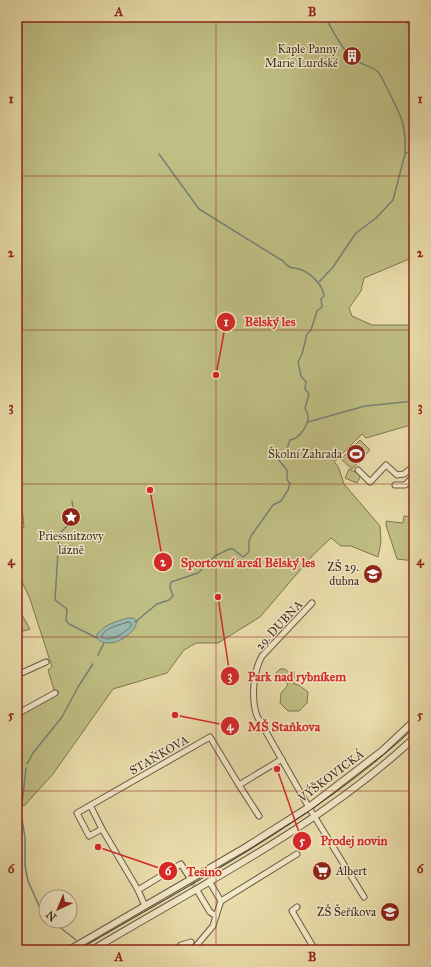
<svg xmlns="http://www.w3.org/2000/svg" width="431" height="967" font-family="'IM FELL Great Primer',serif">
  <rect width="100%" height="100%" fill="#e9dcaa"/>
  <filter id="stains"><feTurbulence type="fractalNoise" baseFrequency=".005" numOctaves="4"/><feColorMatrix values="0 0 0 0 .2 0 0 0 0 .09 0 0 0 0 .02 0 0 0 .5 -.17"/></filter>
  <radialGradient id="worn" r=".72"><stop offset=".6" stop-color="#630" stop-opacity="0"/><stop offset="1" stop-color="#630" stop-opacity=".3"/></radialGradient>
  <g fill="#bfbe83" stroke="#7f7652">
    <polygon points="17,17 406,17 414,45 414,257 364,278 361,291 349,308 352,316 372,325 414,325 414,424 366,438 362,434 334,462 338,466 344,484 380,526 381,542 378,557 351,546 341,546 331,538 313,555 260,617 218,643 196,643 184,650 167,673 113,689 53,774 24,806 17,801 17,717 59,692 54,690 48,670 52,667 30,599 17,571 17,530 24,527 21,499 17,500"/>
    <polygon points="360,440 370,450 352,469 341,459"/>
    <polygon points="349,469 361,475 357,483 345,478"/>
    <polygon points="404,516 414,517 414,561 397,559 386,525 386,521 403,523"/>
    <polygon points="17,606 30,629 17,633"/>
    <polygon points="280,669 285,669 289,672 294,671 294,684 299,685 308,692 307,703 299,711 288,711 280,703 281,693 288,685 285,681 280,682 277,679 276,673"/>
  </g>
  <path fill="#99bab0" stroke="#758277" d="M 127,618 L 133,618 L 137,621 C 135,636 107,652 96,637 C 101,625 116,622 127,618 Z"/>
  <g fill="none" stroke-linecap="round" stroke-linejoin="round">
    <path stroke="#6c7469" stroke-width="1" d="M 128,622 L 131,623 L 131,626 C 125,633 110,643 101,637 C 104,628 119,625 128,622 Z"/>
    <g stroke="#758277" stroke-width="1.5">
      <path d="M 325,17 C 333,30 339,45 350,56 C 358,64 369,65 377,71 C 383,77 384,83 388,90 C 401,117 406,121 405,154"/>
      <polyline points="319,282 333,267 356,233 376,218 393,200 405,154 414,148"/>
      <polyline points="308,422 365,406 414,401"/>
      <polyline points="72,501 74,513"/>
      <path d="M 74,516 C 72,524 63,528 59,535 L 55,600 L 67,609 L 66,620 L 69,624 L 97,638"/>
      <path d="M 135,622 L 157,604 L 169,600 L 173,596 L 170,587 L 171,582 L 198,573 L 215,556 L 229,549 L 233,549 L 243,557 L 249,552 L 249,541 L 251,536 L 273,505 L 281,501 L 288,490 L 290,483 L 287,480 L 287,470 L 278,459 L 285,454 L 290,440 C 299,439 308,426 308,417 C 308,413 306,411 305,408 L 309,394 L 305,389 L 306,382 L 301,376 L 298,362 L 302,354 L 307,334 L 311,330 L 317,311 L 322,307 L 321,299 L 324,296 C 323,285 311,274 302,270 C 293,266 291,271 283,261 L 199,209 L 159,154"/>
      <polyline points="98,655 104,643"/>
      <polyline points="27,764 33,753 62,717 78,687 93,664"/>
      <polyline points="26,768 21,813 25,838 25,866 28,881 40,908 46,915"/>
      <polyline points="52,921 76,940"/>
    </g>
    <polyline stroke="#c7b98f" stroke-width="5" stroke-dasharray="5 2.5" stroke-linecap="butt" points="188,876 198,892"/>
    <defs>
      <g id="minor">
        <polyline points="358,470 370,482 386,465 397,475 404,474 414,466"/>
        <polyline points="395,485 405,485 414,476"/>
        <path d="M 312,603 L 262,656 C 253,672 251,699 257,716 L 311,811 L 364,897"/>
        <polyline points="17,675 46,662"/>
        <polyline points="17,714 55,693"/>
        <polyline points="239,785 259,816"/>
        <polyline points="91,807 102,829 138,890"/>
        <polyline points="102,829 89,836 77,813 210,737 239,785 282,759"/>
        <polyline points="209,881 221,901"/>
        <polyline points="145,906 138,890 181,864 188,875"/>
        <polyline points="297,907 292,911 315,950"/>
        <polyline points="216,916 221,901 297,854"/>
        <polyline points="176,950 181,945 191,942"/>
        <polyline points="196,950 196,946 213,926 216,916 210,912 198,892"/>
      </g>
      <g id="tertiary">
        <polyline points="69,950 246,847 309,807 382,751 414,721"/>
        <path d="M 92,950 C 202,884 320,826 414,738"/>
      </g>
    </defs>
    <use href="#minor" stroke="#6a5a44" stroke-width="7"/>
    <use href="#tertiary" stroke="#6a5a44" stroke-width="8"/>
    <use href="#minor" stroke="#f1e8c8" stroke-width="5"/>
    <use href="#tertiary" stroke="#f1e8c8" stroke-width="6"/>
    <path stroke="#3f2e22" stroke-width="1" d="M 78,950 C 194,882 315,820 414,728"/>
  </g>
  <path fill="none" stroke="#8f2418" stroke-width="1" stroke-opacity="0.55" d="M 216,17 L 216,950M 17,176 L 414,176M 17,330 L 414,330M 17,484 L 414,484M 17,637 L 414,637M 17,791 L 414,791"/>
  <defs>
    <symbol id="building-disc" viewBox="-11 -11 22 22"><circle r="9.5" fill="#8f2418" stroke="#f1e8c8"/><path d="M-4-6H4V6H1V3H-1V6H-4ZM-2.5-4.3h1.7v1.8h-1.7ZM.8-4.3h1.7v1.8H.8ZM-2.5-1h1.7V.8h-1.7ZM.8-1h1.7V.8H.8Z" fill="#fff"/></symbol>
    <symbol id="stadium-disc" viewBox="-11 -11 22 22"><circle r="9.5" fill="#8f2418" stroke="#f1e8c8"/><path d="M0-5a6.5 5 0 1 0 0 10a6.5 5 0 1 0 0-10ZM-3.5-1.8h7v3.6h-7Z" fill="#fff"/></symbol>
    <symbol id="sight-disc" viewBox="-11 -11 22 22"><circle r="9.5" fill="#8f2418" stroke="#f1e8c8"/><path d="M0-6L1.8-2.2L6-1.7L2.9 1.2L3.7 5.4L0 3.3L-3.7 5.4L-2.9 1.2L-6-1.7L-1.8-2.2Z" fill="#fff"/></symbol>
    <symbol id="school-disc" viewBox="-11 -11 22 22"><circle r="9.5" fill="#8f2418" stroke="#f1e8c8"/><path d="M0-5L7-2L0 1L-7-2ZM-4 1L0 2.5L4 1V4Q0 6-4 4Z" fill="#fff"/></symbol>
    <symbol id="supermarket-disc" viewBox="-11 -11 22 22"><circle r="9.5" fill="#8f2418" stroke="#f1e8c8"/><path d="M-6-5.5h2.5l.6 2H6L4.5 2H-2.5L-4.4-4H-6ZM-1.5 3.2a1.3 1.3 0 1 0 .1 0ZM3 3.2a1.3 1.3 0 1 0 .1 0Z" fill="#fff"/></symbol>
  </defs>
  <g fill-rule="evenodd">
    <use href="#building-disc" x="341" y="45" width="22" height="22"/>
    <use href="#stadium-disc" x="345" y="443" width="22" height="22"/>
    <use href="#sight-disc" x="60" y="506" width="22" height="22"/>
    <use href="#school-disc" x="362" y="563" width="22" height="22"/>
    <use href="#supermarket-disc" x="311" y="860" width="22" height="22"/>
    <use href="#school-disc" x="379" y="901" width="22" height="22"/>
  </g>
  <g text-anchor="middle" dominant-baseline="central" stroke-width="3" stroke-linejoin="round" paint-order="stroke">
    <g font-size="12" fill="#3f2e22" stroke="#f1e8c8" text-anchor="end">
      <text x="338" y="49">Kaple Panny<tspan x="338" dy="14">Marie Lurdské</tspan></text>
      <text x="342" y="454">Školní Zahrada</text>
      <text x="71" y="536" text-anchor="middle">Priessnitzovy<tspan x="71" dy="14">lázně</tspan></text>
      <text x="359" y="567">ZŠ 29.<tspan x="359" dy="14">dubna</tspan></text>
      <text x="336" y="871" text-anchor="start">Albert</text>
      <text x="376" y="912">ZŠ Šeříkova</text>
    </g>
    <g font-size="12" fill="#3f2e22" stroke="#f1e8c8">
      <text transform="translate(279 625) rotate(-47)">29. DUBNA</text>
      <text transform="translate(159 755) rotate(-30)">STAŇKOVA</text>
      <text transform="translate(331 776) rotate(-37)">VÝŠKOVICKÁ</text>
    </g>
  </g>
  <path fill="none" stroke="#d62828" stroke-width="1.5" d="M216 375L226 322M150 490L163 562M218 597L230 676M175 715L230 726M277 769L302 841M98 847L168 871"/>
  <g fill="#d62828" stroke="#f1e8c8" stroke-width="1.5">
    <circle cx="216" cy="375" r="4"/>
    <circle cx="150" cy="490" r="4"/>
    <circle cx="218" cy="597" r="4"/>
    <circle cx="175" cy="715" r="4"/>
    <circle cx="277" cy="769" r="4"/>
    <circle cx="98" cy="847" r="4"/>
    <circle cx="226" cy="322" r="10"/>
    <circle cx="163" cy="562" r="10"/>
    <circle cx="230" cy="676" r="10"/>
    <circle cx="230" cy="726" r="10"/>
    <circle cx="302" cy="841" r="10"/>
    <circle cx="168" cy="871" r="10"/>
  </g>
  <g font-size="12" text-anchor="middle" font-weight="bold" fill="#fff">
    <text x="226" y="326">1</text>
    <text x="163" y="566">2</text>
    <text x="230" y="680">3</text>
    <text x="230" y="730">4</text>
    <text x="302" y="845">5</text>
    <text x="168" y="875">6</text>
  </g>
  <g font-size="13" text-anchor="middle" font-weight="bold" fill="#d62828" stroke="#f1e8c8" stroke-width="3" stroke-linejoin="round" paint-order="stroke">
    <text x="270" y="326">Bělský les</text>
    <text x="248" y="567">Sportovní areál Bělský les</text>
    <text x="297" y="681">Park nad rybníkem</text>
    <text x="284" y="731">MŠ Staňkova</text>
    <text x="354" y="845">Prodej novin</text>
    <text x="204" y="876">Tesino</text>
  </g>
  <rect width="431" height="967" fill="none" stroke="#e9dcaa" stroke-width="44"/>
  <g transform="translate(58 909) rotate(224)"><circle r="19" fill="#f1e8c8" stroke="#aa9e86"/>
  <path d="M0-3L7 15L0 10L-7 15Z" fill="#8f2418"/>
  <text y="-6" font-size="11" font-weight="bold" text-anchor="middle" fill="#3f2e22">N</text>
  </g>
  <rect x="22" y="22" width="387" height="923" fill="none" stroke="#8f2418" stroke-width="1.5"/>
  <g font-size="13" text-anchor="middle" font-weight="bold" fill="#8f2418">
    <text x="119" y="16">A</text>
    <text x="312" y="16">B</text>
    <text x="11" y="103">1</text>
    <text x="420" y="103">1</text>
    <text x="11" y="257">2</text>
    <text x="420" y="257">2</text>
    <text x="11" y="411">3</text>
    <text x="420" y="411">3</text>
    <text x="11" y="565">4</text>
    <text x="420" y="565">4</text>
    <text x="11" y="719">5</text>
    <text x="420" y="719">5</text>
    <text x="11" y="873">6</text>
    <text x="420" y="873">6</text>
    <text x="119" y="961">A</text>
    <text x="312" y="961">B</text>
  </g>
  <rect width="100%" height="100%" filter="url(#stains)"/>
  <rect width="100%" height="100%" fill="url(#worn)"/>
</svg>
